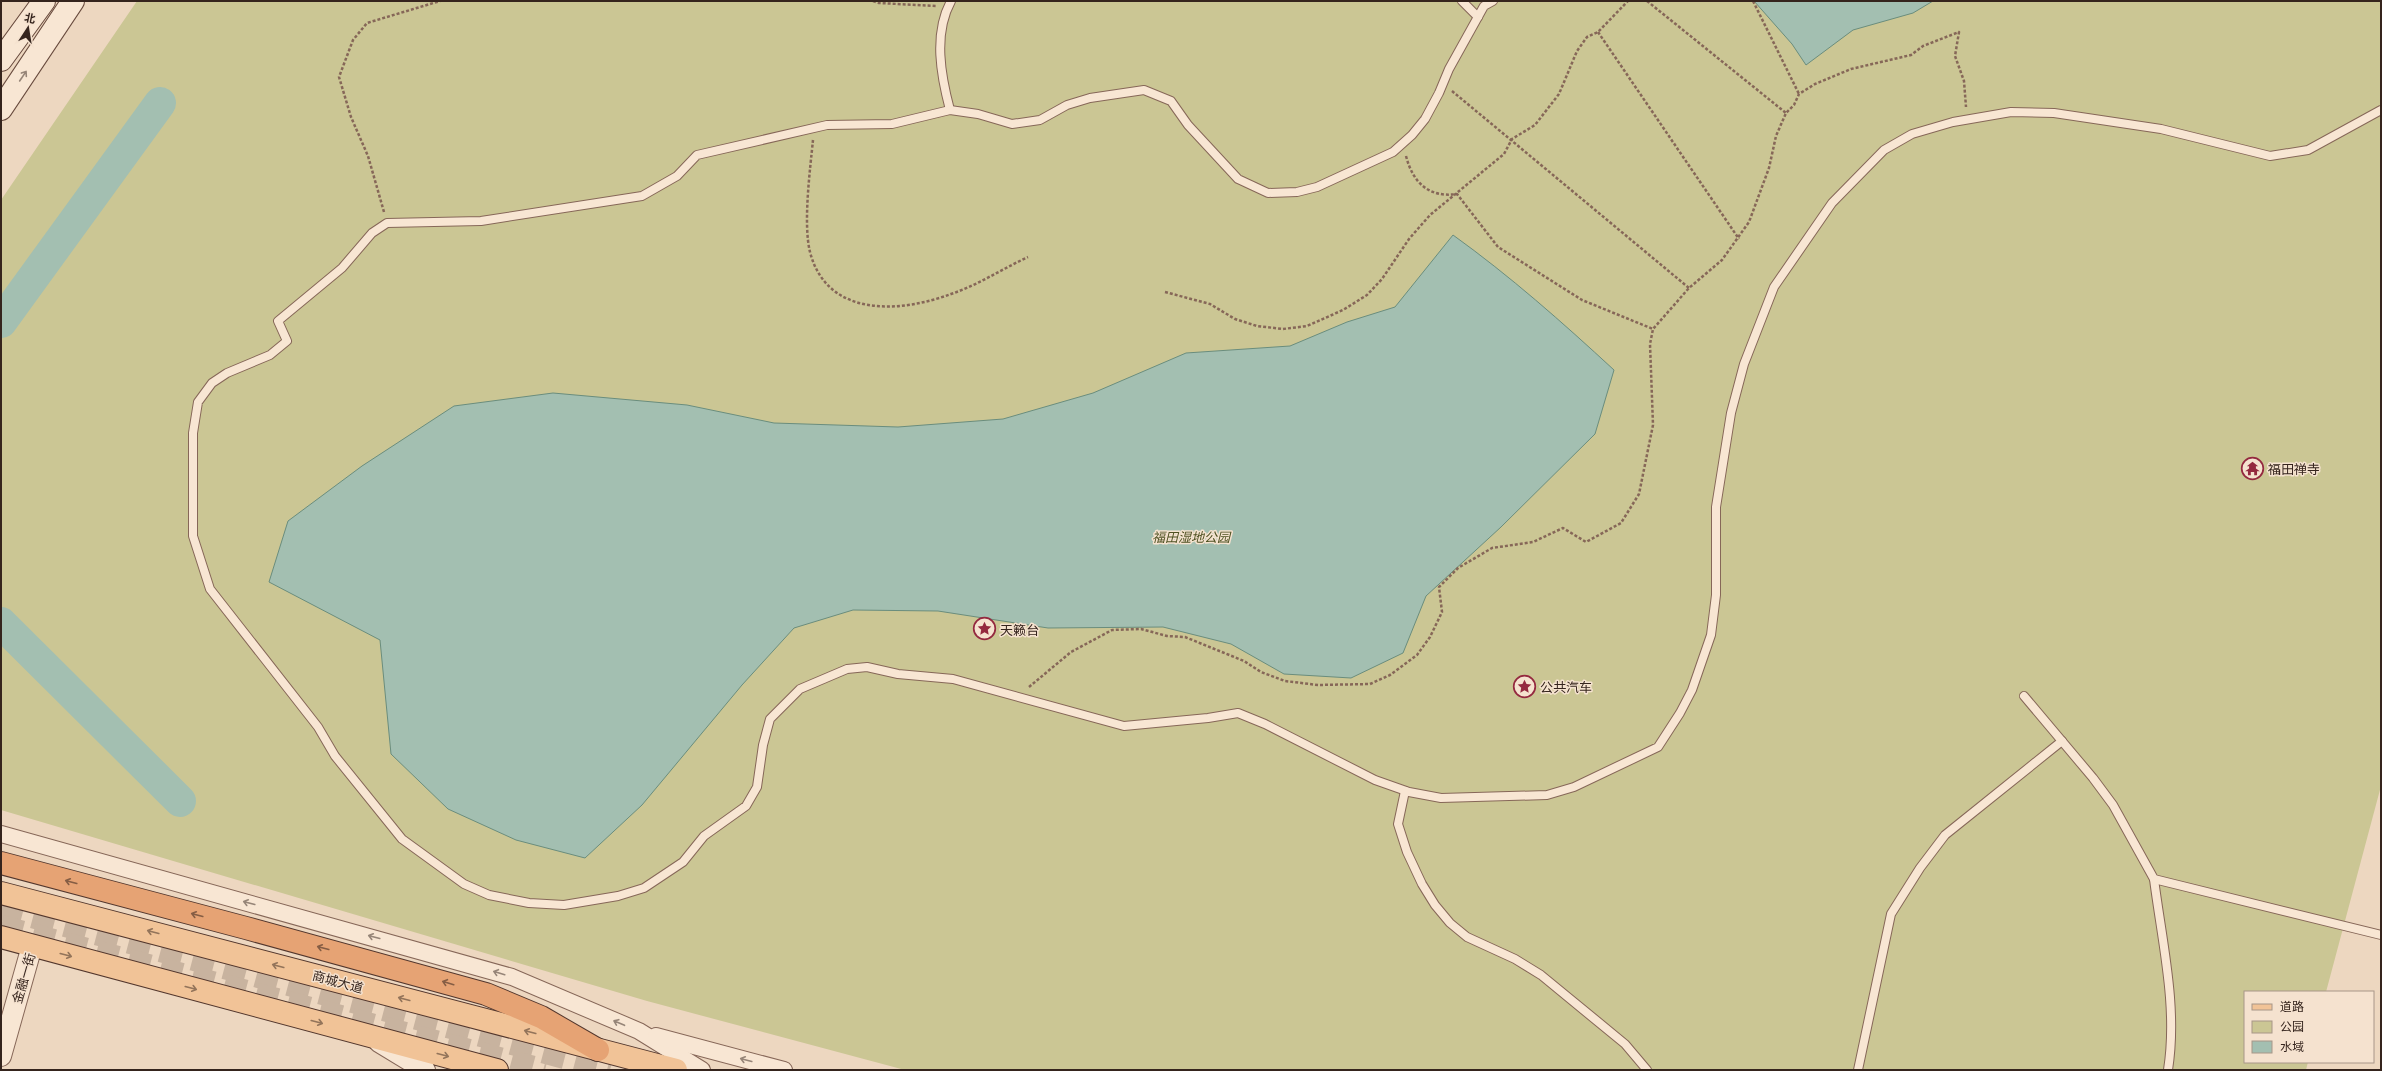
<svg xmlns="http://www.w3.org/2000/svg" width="2382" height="1071" font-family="'Playfair Display','Noto Sans SC',serif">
  <rect width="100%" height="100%" fill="#edd7c0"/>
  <polygon fill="#cbc694" points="137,1 2381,1 2381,786 2326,992 2245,992 2245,1062 2308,1062 2306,1070 905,1070 647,1001 1,810 1,200"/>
  <g fill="#a3bfb1" stroke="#6a8d7d">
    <polygon points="1754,1 1933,1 1913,13 1853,30 1806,65 1792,44"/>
    <path d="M 1453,235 C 1510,276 1562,322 1614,370 L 1595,434 L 1501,527 L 1426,596 L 1403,653 L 1351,678 L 1284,674 L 1231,644 L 1163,627 L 1048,628 L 938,611 L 853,610 L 794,628 L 742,685 L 642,805 L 585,858 L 516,840 L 448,809 L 391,754 L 380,640 L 269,582 L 288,521 L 362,466 L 454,406 L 553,393 L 687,405 L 774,423 L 898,427 L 1003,419 L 1093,393 L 1186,353 L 1290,346 L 1347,322 L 1395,307 Z"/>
  </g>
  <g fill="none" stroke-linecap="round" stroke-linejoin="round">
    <g stroke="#a3bfb1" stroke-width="32">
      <polyline points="1,322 160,103"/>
      <polyline points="1,623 180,801"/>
    </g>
    <g stroke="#c8b39f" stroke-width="22" stroke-dasharray="22 11" stroke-linecap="butt">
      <polyline points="1,909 610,1070"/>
      <polyline points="1,926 545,1070"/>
    </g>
    <defs>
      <g id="service">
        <polyline points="1462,1 1478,17"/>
        <polyline points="1493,1 1484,6 1449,69 1439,93 1425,119 1412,135 1393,152 1317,187 1297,192 1268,193 1238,179 1188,125 1171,101 1144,90 1090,98 1067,105 1040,120 1012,124 978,114 950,110 892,124 827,125 697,155 677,176 642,196 481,221 387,223 372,233 342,268 278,321 287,341 270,355 227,373 212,383 198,402 193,433 193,536 210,589 318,727 335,756 402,839 464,884 489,895 529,903 564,905 618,896 644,888 683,862 704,836 746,806 757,787 763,745 770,719 800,689 847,669 867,667 898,674 953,679 1124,726 1208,718 1238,713 1265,724 1375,780 1409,792 1441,798 1547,795 1574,787 1658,747 1680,713 1692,690 1711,635 1716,595 1716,507 1731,413 1744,364 1774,287 1832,203 1884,150 1912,134 1953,122 2011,112 2054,113 2161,129 2270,156 2308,150 2381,110"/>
        <path d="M 950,110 C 941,76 933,34 951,1"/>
        <polyline points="2024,696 2093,778 2113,805 2154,879 2381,935"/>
        <polyline points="1405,791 1398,824 1407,852 1422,884 1435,905 1450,923 1467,937 1515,959 1541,975 1625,1044 1647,1070"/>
        <path d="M 2154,879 C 2162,942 2178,1007 2168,1070"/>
        <polyline points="1858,1070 1891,914 1920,868 1945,835 2062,741"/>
      </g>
      <g id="minor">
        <polyline points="1,834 512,977 639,1031 702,1070"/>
        <polyline points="656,1036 784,1070"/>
      </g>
      <g id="tertiary">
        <polyline points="379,1042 425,1070"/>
        <polyline points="1,1056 32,946"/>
      </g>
      <g id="secondary">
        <polyline points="1,60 44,1"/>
        <polyline points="1,109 73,1"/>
      </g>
      <g id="primary">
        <polyline points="1,893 676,1070"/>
        <polyline points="1,937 497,1070"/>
      </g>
      <polyline id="trunk" points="1,863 246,928 486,994 541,1017 598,1050"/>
    </defs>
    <use href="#service" stroke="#866758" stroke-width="10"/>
    <use href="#minor" stroke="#866758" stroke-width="18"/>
    <use href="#tertiary" stroke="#866758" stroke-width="22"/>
    <use href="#secondary" stroke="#67493c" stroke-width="24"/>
    <use href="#primary" stroke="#53372d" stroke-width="24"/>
    <use href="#trunk" stroke="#53372d" stroke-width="24"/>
    <g stroke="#866758" stroke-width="2.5" stroke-dasharray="3 2" stroke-linecap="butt">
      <polyline points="873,1 879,3 936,6"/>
      <polyline points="1647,1 1786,113"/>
      <polyline points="1753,1 1799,94"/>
      <polyline points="1598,32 1739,239"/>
      <polyline points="1452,91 1689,288"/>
      <path d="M 813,140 C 810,170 803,224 810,252 C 827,318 900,313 951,294 C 978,285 1002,269 1028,257"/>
      <path d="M 1406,156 C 1413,183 1429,198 1457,194 L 1498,247 L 1582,300 L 1653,329"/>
      <polyline points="384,212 368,156 351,117 339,77 353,40 367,23 440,1"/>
      <polyline points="1165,292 1210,304 1235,319 1257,326 1283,329 1307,326 1343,310 1367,295 1382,279 1409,239 1430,215 1504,154 1512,139 1535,125 1559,94 1577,51 1587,37 1598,32 1628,1"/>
      <polyline points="1029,687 1071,652 1112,630 1141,629 1167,636 1185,637 1244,661 1261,672 1285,681 1318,685 1370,684 1390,675 1417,655 1430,637 1442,612 1439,587 1458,568 1492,548 1533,542 1563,528 1586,542 1621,523 1639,494 1653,425 1650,344 1653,329 1689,288 1722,260 1749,222 1769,168 1776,136 1786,113 1794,105 1799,94 1815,84 1851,69 1911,55 1923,46 1959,32 1955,56 1964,81 1966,107"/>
    </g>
    <use href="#service" stroke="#f8e6d3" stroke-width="8"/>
    <use href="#minor" stroke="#f8e6d3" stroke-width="16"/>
    <use href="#tertiary" stroke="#f8e6d3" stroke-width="20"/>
    <use href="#secondary" stroke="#f8e6d3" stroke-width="22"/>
    <use href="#primary" stroke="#f1c397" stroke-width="22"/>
    <use href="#trunk" stroke="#e6a374" stroke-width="22"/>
  </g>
  <defs><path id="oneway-shaft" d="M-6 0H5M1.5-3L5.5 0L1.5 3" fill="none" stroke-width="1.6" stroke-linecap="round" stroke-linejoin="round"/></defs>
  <g stroke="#968578">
    <use href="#oneway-shaft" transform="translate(23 76) rotate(-56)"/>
    <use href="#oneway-shaft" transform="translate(249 903) rotate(-165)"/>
    <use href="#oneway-shaft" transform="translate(374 937) rotate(-165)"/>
    <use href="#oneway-shaft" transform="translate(499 973) rotate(-163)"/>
    <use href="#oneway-shaft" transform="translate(619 1023) rotate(-157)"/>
    <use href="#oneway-shaft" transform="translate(746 1060) rotate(-165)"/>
  </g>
  <g stroke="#855d44">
    <use href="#oneway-shaft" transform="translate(71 882) rotate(-165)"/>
    <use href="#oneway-shaft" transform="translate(197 915) rotate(-165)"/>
    <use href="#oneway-shaft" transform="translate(323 948) rotate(-165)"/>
    <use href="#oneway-shaft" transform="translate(448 983) rotate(-163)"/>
  </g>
  <g stroke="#93745a">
    <use href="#oneway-shaft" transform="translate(153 932) rotate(-165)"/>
    <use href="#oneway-shaft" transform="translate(66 955) rotate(15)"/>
    <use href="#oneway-shaft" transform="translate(278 966) rotate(-165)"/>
    <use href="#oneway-shaft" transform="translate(191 988) rotate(15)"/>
    <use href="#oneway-shaft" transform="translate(404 999) rotate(-165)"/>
    <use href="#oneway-shaft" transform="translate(317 1022) rotate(15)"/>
    <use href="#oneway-shaft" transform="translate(530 1032) rotate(-165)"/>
    <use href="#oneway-shaft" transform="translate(443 1055) rotate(15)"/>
  </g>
  <defs>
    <symbol id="temple-ring" viewBox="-11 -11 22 22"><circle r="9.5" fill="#f5e2cf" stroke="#94293f" stroke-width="1.5"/><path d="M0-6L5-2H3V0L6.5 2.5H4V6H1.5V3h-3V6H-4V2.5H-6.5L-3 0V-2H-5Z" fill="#94293f"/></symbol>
    <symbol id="sight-ring" viewBox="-11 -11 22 22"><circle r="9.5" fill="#f5e2cf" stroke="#94293f" stroke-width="1.5"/><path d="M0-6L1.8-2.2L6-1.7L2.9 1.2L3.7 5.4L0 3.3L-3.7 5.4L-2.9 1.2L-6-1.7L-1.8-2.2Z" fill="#94293f"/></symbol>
  </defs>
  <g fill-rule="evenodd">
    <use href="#temple-ring" x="2240" y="456" width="25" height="25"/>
    <use href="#sight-ring" x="972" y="616" width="25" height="25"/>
    <use href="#sight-ring" x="1512" y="674" width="25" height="25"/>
  </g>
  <g text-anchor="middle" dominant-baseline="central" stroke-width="3" stroke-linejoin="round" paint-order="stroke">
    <g font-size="13" fill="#35241d" stroke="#f5e2cf" text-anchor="start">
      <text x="2268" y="468">福田禅寺</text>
      <text x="1000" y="629">天籁台</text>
      <text x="1540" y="686">公共汽车</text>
    </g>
    <g font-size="13" font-style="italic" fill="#4f5223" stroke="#f5e2cf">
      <text x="1191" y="536">福田湿地公园</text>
    </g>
    <g font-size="13" fill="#35241d" stroke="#f5e2cf">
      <text transform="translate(23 978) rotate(-74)">金融一街</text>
      <text transform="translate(338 981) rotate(15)">商城大道</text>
    </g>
  </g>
  <rect width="2382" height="1071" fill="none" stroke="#35241d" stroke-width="4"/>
  <rect x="2244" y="991" width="130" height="72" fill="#f5e2cf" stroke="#a89688"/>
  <rect x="2252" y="1004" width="20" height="6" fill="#f1c397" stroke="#a89688"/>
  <text x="2280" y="1011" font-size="12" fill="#35241d">道路</text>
  <rect x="2252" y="1021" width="20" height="12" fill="#cbc694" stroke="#a89688"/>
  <text x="2280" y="1031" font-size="12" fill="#35241d">公园</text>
  <rect x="2252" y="1041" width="20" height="12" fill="#a3bfb1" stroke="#a89688"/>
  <text x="2280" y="1051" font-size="12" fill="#35241d">水域</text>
  <g transform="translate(28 28) rotate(12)" stroke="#f5e2cf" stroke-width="3" paint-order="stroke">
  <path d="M0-3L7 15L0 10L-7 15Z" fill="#35241d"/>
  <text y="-6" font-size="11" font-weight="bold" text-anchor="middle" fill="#35241d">北</text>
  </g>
</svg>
